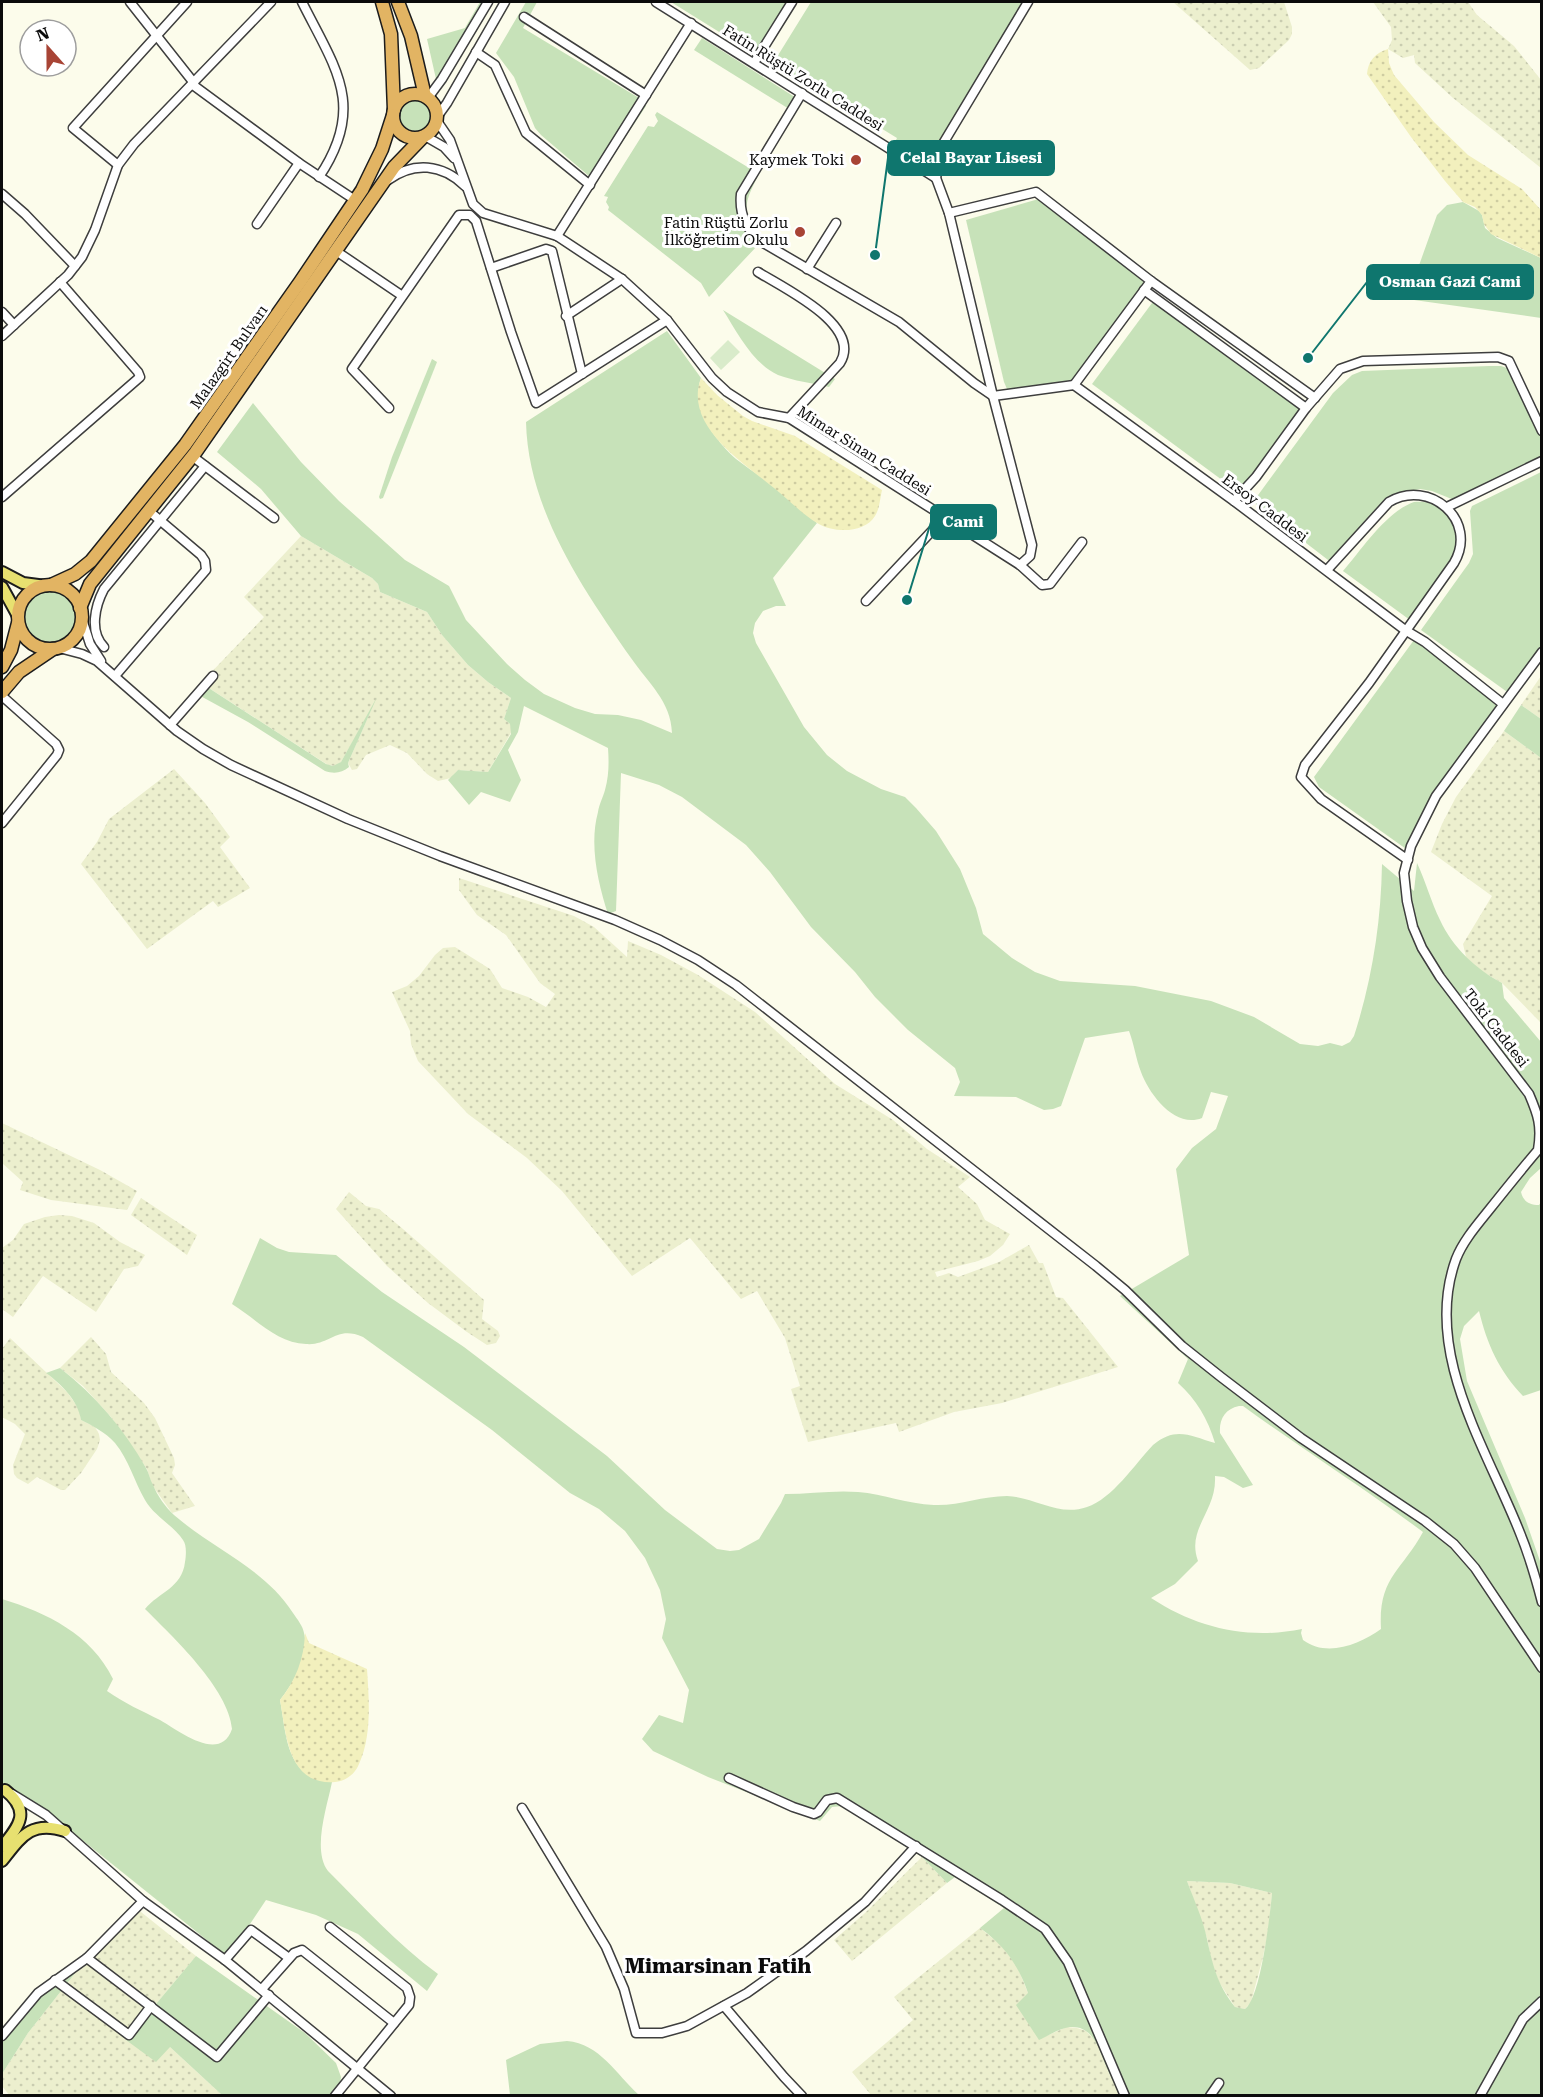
<svg xmlns="http://www.w3.org/2000/svg" width="1543" height="2097" font-family="'Roboto Serif',serif">
  <defs>
    <pattern id="farmland-dots" width="8" height="8" patternUnits="userSpaceOnUse" patternTransform="scale(1.5)"><rect width="8" height="8" fill="#ecefce"/><path d="M2 2h.1M6 6h.1" fill="none" stroke="#c9ccb0" stroke-width="1.8" stroke-linecap="round"/></pattern>
    <pattern id="sand-dots" width="8" height="8" patternUnits="userSpaceOnUse" patternTransform="scale(1.5)"><rect width="8" height="8" fill="#f2f0bd"/><path d="M2 2h.1M6 6h.1" fill="none" stroke="#cecca1" stroke-width="1.8" stroke-linecap="round"/></pattern>
  </defs>
  <rect width="100%" height="100%" fill="#fcfceb"/>
  <g fill="url(#farmland-dots)">
    <polygon points="1173,2 1284,2 1292,27 1292,34 1289,40 1259,68 1250,70"/>
    <polygon points="1373,2 1468,2 1477,15 1514,46 1541,80 1541,168 1453,98 1415,63 1414,55 1403,58 1388,49 1392,40 1391,27"/>
    <polygon points="301,536 372,578 378,584 380,592 427,612 442,635 468,665 488,682 511,698 504,719 510,724 512,731 488,772 458,770 451,778 438,781 427,774 407,753 390,745 366,755 357,769 352,770 348,763 372,708 341,762 336,766 328,765 201,683 264,617 244,597"/>
    <polygon points="1541,676 1541,719 1521,705"/>
    <polygon points="1504,731 1541,758 1541,1023 1502,983 1481,971 1466,957 1463,944 1492,896 1431,852 1442,824 1456,797"/>
    <polygon points="174,769 205,803 230,837 220,847 250,888 218,907 213,901 147,949 81,864 97,842 109,819"/>
    <polygon points="459,878 574,916 594,927 627,957 628,941 661,955 698,975 755,1012 835,1084 893,1120 927,1149 970,1177 958,1187 977,1204 985,1220 1010,1234 1003,1245 990,1256 978,1261 935,1272 937,1277 949,1273 958,1277 999,1262 1029,1245 1039,1263 1043,1263 1056,1297 1063,1298 1118,1367 1002,1403 954,1412 899,1432 896,1423 808,1442 791,1389 800,1386 785,1338 757,1291 741,1299 690,1238 632,1276 562,1191 527,1158 468,1114 418,1061 411,1044 410,1031 392,992 407,986 419,976 435,955 443,948 455,947 490,969 502,988 528,997 546,1007 555,994 540,983 506,935 477,915 459,890"/>
    <polygon points="2,1123 100,1170 137,1191 127,1210 51,1200 20,1190 23,1182 2,1163"/>
    <polygon points="349,1192 366,1206 379,1209 403,1229 484,1300 482,1319 498,1331 500,1336 496,1343 487,1345 467,1332 428,1303 387,1266 336,1209"/>
    <polygon points="141,1198 197,1235 187,1255 131,1215"/>
    <polygon points="59,1215 72,1216 94,1223 120,1242 145,1255 138,1266 124,1269 96,1312 43,1276 13,1317 2,1309 2,1248 13,1240 24,1224 45,1217"/>
    <polygon points="91,1337 106,1354 111,1372 144,1403 155,1418 174,1458 175,1465 172,1473 195,1506 172,1513 152,1485 147,1469 111,1417 83,1386 60,1368"/>
    <polygon points="10,1338 67,1392 79,1409 81,1420 95,1427 99,1434 100,1440 97,1449 81,1473 65,1490 61,1490 37,1477 28,1484 17,1478 14,1474 13,1465 25,1434 15,1424 2,1417 2,1349"/>
    <polygon points="922,1857 947,1883 852,1961 834,1940 865,1913"/>
    <polygon points="1187,1881 1230,1883 1272,1893 1268,1933 1262,1961 1251,2002 1245,2009 1235,2007 1219,1982 1212,1964 1207,1938"/>
    <polygon points="136,1908 196,1956 126,2040 170,2047 222,2095 10,2096 2,2086 2,2074 28,2033 76,1972"/>
    <polygon points="980,1928 1001,1945 1017,1966 1028,1993 1039,2039 1067,2027 1077,2028 1086,2031 1097,2042 1109,2074 1121,2095 871,2095 852,2072 913,2020 894,1997"/>
  </g>
  <g fill="#c7e2b9" fill-rule="evenodd">
    <polygon points="480,2 493,2 448,78 439,81 436,79 427,39 465,28"/>
    <polygon points="526,2 537,2 523,28 644,101 646,106 596,182 541,135 535,128 514,77 496,53"/>
    <polygon points="671,2 796,2 761,58"/>
    <polygon points="811,2 1030,2 934,158 928,162 895,142 897,138 789,72 787,75 772,65"/>
    <polygon points="702,38 801,101 794,112 694,50"/>
    <circle cx="415" cy="116" r="17"/>
    <path d="M 657,112 L 759,174 C 741,209 744,209 758,245 L 709,297 L 701,283 L 608,210 L 609,207 L 606,202 L 608,197 L 604,196 L 648,126 L 654,127 L 658,121 L 655,115 Z"/>
    <polygon points="1042,198 1151,280 1081,379 1012,391 1007,389 1004,382 966,220"/>
    <polygon points="1463,202 1479,211 1482,215 1485,228 1497,238 1541,258 1541,318 1407,299 1437,215 1447,205"/>
    <polygon points="1155,299 1304,409 1241,494 1092,384"/>
    <path d="M 723,310 L 835,379 L 829,387 C 812,383 794,381 778,375 C 753,364 737,332 723,310 Z"/>
    <path d="M 667,331 L 701,378 C 690,408 715,440 736,459 C 745,466 754,472 763,478 C 781,493 799,508 817,523 L 773,578 L 786,606 L 776,606 L 763,611 L 755,623 L 753,633 L 756,643 L 804,727 L 827,755 L 847,771 L 881,789 L 905,797 L 916,808 L 936,831 L 960,869 L 976,908 L 983,934 L 1012,958 L 1035,972 L 1060,981 L 1135,986 L 1211,1001 L 1254,1017 L 1300,1044 L 1318,1046 L 1330,1043 L 1342,1046 L 1350,1042 L 1354,1036 C 1372,980 1381,923 1382,864 L 1414,891 L 1417,863 C 1426,882 1431,902 1440,920 C 1453,948 1476,969 1502,983 L 1504,998 L 1541,1042 L 1541,1168 L 1530,1178 L 1521,1192 C 1523,1201 1529,1205 1539,1205 L 1541,1202 L 1541,1390 L 1523,1396 C 1499,1371 1487,1344 1479,1311 L 1464,1326 L 1460,1339 L 1467,1381 L 1525,1518 L 1541,1564 L 1541,2095 L 1121,2095 C 1115,2086 1110,2076 1106,2066 C 1099,2049 1093,2025 1070,2027 C 1060,2028 1048,2036 1039,2040 L 1016,2005 L 1028,1993 C 1019,1966 1004,1945 980,1928 L 1004,1908 L 955,1877 L 947,1883 L 922,1857 L 842,1806 L 832,1807 L 820,1821 L 708,1777 L 653,1751 L 642,1739 L 659,1715 L 683,1723 L 689,1690 L 662,1638 L 666,1619 L 660,1590 L 645,1558 L 625,1531 L 599,1509 L 570,1493 L 492,1430 L 363,1337 C 336,1325 330,1346 306,1344 C 277,1343 255,1318 232,1304 L 260,1238 L 277,1248 L 289,1252 L 336,1255 L 382,1292 L 464,1347 L 607,1456 L 665,1510 L 717,1549 L 730,1551 L 739,1550 L 759,1539 L 781,1503 L 785,1494 C 809,1494 834,1490 858,1492 C 884,1494 907,1504 934,1505 C 959,1506 982,1496 1007,1496 C 1035,1497 1058,1517 1087,1507 C 1112,1499 1135,1464 1153,1445 C 1176,1426 1190,1436 1215,1443 C 1208,1419 1196,1399 1178,1383 L 1188,1359 L 1120,1296 L 1189,1255 L 1176,1169 L 1192,1148 L 1216,1129 L 1228,1096 L 1211,1092 L 1202,1118 C 1175,1129 1149,1094 1141,1072 C 1136,1059 1134,1044 1129,1031 L 1085,1038 L 1061,1106 L 1053,1109 L 1044,1110 L 1016,1097 L 954,1096 L 960,1082 L 955,1068 L 908,1030 L 875,997 L 855,972 L 811,927 L 770,872 L 746,845 L 682,797 L 659,785 L 621,773 L 616,911 L 608,914 C 598,883 589,845 598,812 C 599,805 603,797 605,790 C 609,776 609,762 608,748 L 524,706 L 518,732 L 508,750 L 521,780 L 510,802 L 481,792 L 469,805 L 448,780 L 458,770 L 488,772 L 511,734 L 510,724 L 504,719 L 511,698 L 488,682 L 468,665 L 442,635 L 427,612 L 380,592 L 378,584 L 372,578 L 301,536 L 261,489 L 217,452 L 253,403 L 301,462 L 339,501 L 405,560 L 449,586 L 466,620 L 507,664 L 525,680 L 544,694 L 575,708 L 595,714 L 618,715 L 641,720 L 672,733 C 671,701 648,683 631,658 C 583,589 528,510 526,422 ZM 1239,1406 L 1243,1406 C 1302,1449 1364,1488 1423,1532 C 1402,1571 1378,1577 1381,1629 C 1360,1644 1327,1658 1303,1640 L 1301,1633 L 1302,1629 C 1248,1640 1197,1628 1151,1598 L 1175,1584 L 1198,1561 C 1186,1528 1217,1512 1215,1476 L 1224,1477 L 1243,1488 L 1253,1485 L 1220,1433 C 1219,1419 1225,1409 1239,1406 ZM 1187,1881 L 1230,1883 L 1272,1893 C 1270,1915 1261,1998 1245,2009 L 1235,2007 C 1217,1984 1213,1966 1207,1939 C 1203,1919 1194,1900 1187,1881 Z"/>
    <polygon points="432,359 437,362 383,498 380,499 379,497 392,457"/>
    <polygon points="1489,366 1501,366 1510,369 1541,428 1541,461 1459,502 1432,491 1420,489 1408,492 1394,498 1332,563 1253,502 1333,393 1352,375 1362,371"/>
    <polygon points="1541,472 1541,652 1510,694 1421,630 1469,563 1473,554 1470,511 1472,506"/>
    <path d="M 1414,502 C 1450,500 1451,519 1463,548 L 1414,623 L 1343,571 C 1363,548 1386,512 1414,502 Z"/>
    <circle cx="50" cy="617" r="27"/>
    <polygon points="1414,640 1502,706 1439,791 1409,851 1319,787 1314,777"/>
    <path d="M 201,683 L 326,764 L 333,766 L 341,762 L 377,697 L 348,763 L 349,767 C 342,773 334,774 325,771 L 248,722 L 195,693 Z"/>
    <polygon points="1521,705 1541,719 1541,758 1504,731"/>
    <path d="M 60,1368 C 95,1395 124,1429 146,1468 C 149,1473 150,1480 153,1485 C 157,1495 166,1508 174,1515 C 213,1549 264,1568 293,1613 C 297,1619 303,1626 304,1633 C 310,1655 293,1684 280,1700 C 287,1737 285,1777 332,1782 C 327,1807 312,1850 328,1871 C 364,1907 397,1944 438,1974 L 427,1991 L 358,1934 L 316,1915 L 266,1900 L 228,1957 L 56,1819 L 2,1783 L 2,1599 C 47,1613 91,1634 113,1679 L 107,1691 C 124,1703 142,1711 160,1720 C 178,1730 220,1764 232,1729 C 229,1689 172,1636 145,1609 C 159,1592 182,1588 185,1562 C 186,1556 187,1545 183,1540 C 174,1526 154,1516 145,1500 C 134,1481 129,1460 115,1443 C 105,1432 93,1426 81,1420 C 78,1400 61,1384 46,1373 Z"/>
    <polygon points="196,1956 305,2033 336,2063 341,2077 340,2085 333,2095 222,2095 170,2047 156,2062 126,2040"/>
    <polygon points="76,1972 28,2033 2,2074 2,2040 31,2002 68,1975"/>
    <path d="M 567,2041 C 600,2044 616,2074 639,2095 L 510,2095 L 506,2060 L 540,2044 Z"/>
  </g>
  <g fill="url(#sand-dots)">
    <path d="M 1388,49 L 1389,63 L 1394,75 L 1434,122 L 1468,155 L 1522,189 L 1541,210 L 1541,258 L 1491,234 L 1484,224 L 1482,215 L 1475,207 L 1463,202 L 1445,181 L 1411,137 L 1367,74 C 1368,61 1375,53 1388,49 Z"/>
    <path d="M 701,378 L 717,395 L 743,416 L 752,421 L 795,436 L 882,490 C 880,498 880,508 875,516 C 864,534 833,533 817,523 C 802,514 788,499 774,488 C 744,463 683,426 701,378 Z"/>
    <path d="M 305,1633 L 309,1643 L 367,1669 C 369,1699 372,1736 359,1764 C 355,1774 346,1781 335,1782 C 287,1786 286,1732 280,1700 C 296,1680 304,1659 305,1633 Z"/>
  </g>
  <polygon fill="#d9ebca" points="728,340 740,352 721,370 710,358"/>
  <g fill="none" stroke-linecap="round" stroke-linejoin="round">
    <defs>
      <g id="minor">
        <polyline points="130,2 194,83"/>
        <path d="M 302,2 C 335,68 367,106 319,177"/>
        <polyline points="656,2 936,178"/>
        <polyline points="524,17 646,95"/>
        <polyline points="476,52 495,65 526,133 590,185"/>
        <polyline points="754,63 792,2"/>
        <polyline points="193,85 299,163 355,200"/>
        <path d="M 802,93 L 741,194 C 739,213 745,228 760,241 L 899,322 L 974,383 L 993,396 L 1074,385 L 1234,501 L 1405,630 L 1425,642 L 1503,704"/>
        <polyline points="428,98 442,79 488,2"/>
        <polyline points="437,117 447,103 505,2"/>
        <polyline points="437,121 450,140 473,204 483,213 557,236 622,279 667,320 712,378 727,392 758,412 789,418 1020,565 1042,585 1050,584 1082,542"/>
        <polyline points="425,136 444,147 454,158"/>
        <polyline points="118,165 73,128 187,2"/>
        <path d="M 388,180 C 414,161 442,164 465,186"/>
        <polyline points="2,194 25,214 75,266"/>
        <polyline points="949,213 1036,192 1151,281 1074,385"/>
        <polyline points="257,224 299,163"/>
        <polyline points="557,236 691,23"/>
        <polyline points="336,251 401,295"/>
        <polyline points="491,268 546,249 552,251 582,374"/>
        <polyline points="807,269 836,223"/>
        <path d="M 758,272 C 783,288 863,325 840,363 L 789,418"/>
        <polyline points="1151,281 1315,398"/>
        <polyline points="1144,290 1306,408"/>
        <polyline points="2,312 14,325"/>
        <polyline points="566,316 622,279"/>
        <polyline points="2,336 68,275 82,257 95,230 118,165 134,144 271,2"/>
        <polyline points="389,408 352,369 459,215 470,215 476,221 511,332 536,403 667,320"/>
        <polyline points="192,456 274,518"/>
        <polyline points="2,497 140,377 138,372 60,282"/>
        <polyline points="1234,501 1256,477 1306,408 1340,369 1363,361 1498,357 1509,361 1542,431"/>
        <polyline points="1447,507 1542,461"/>
        <polyline points="1020,565 1030,556 1032,545 993,396 949,213 936,178 941,147 1028,2"/>
        <path d="M 1327,570 L 1389,502 C 1429,478 1479,520 1454,563 L 1369,683 L 1305,765 L 1301,777 L 1321,799 L 1408,860"/>
        <polyline points="866,601 945,517"/>
        <polyline points="82,619 90,644 101,661"/>
        <path d="M 104,647 C 89,632 95,606 104,589 L 205,466"/>
        <polyline points="59,648 82,654 97,661 177,731 203,749 231,765 348,819 440,856 615,920 660,940 698,960 736,985 1096,1266 1125,1290 1182,1346 1221,1377 1301,1438 1425,1521 1454,1544 1475,1568 1542,1668"/>
        <path d="M 1542,652 L 1436,796 L 1411,846 L 1404,873 L 1407,901 L 1413,927 L 1422,948 L 1440,977 L 1529,1094 C 1538,1115 1542,1126 1538,1150 C 1521,1170 1505,1190 1489,1210 C 1477,1225 1463,1241 1456,1259 C 1422,1352 1487,1449 1520,1533 C 1529,1555 1536,1579 1542,1602"/>
        <polyline points="115,676 206,570 205,561 201,555 149,511"/>
        <polyline points="2,696 56,744 59,750 57,755 2,823"/>
        <polyline points="170,725 213,676"/>
        <polyline points="729,1778 793,1807 814,1814 818,1812 827,1800 837,1798 1002,1900 1045,1929 1068,1962 1125,2096"/>
        <polyline points="12,1794 46,1815 143,1901 225,1960 391,2096"/>
        <polyline points="522,1808 606,1947 624,1989 636,2033 662,2033 687,2026 747,1993 806,1951 865,1902 916,1846"/>
        <polyline points="330,1927 407,1988 410,1997 409,2005 335,2096"/>
        <polyline points="87,1958 217,2057 269,1995"/>
        <polyline points="225,1960 251,1930 289,1958"/>
        <polyline points="55,1980 129,2035 151,2006"/>
        <polyline points="262,1989 294,1953 302,1950 394,2023"/>
        <polyline points="724,2006 784,2077 802,2096"/>
        <polyline points="2,2036 38,1993 87,1958 143,1901"/>
        <polyline points="1210,2096 1219,2083"/>
        <polyline points="1480,2096 1523,2019 1542,2001"/>
      </g>
      <g id="major">
        <polyline points="2,572 23,583 46,586"/>
        <polyline points="2,587 18,616"/>
        <path d="M 2,1847 C 20,1825 31,1811 5,1790"/>
        <path d="M 2,1861 C 21,1837 31,1820 65,1831"/>
      </g>
      <g id="highway">
        <polyline points="382,2 391,34 394,110"/>
        <polyline points="398,2 411,36 425,96"/>
        <circle cx="415" cy="116" r="22"/>
        <polyline points="51,585 75,574 91,561 185,445 300,282 362,190 382,149 393,115"/>
        <circle cx="50" cy="617" r="32"/>
        <polyline points="80,608 90,584 195,453 394,167 423,137"/>
        <polyline points="2,667 11,650 18,623"/>
        <polyline points="2,692 19,672 53,649"/>
      </g>
    </defs>
    <use href="#minor" stroke="#3e3e3e" stroke-width="11"/>
    <use href="#major" stroke="#1c1c1c" stroke-width="14"/>
    <use href="#highway" stroke="#1c1c1c" stroke-width="15"/>
    <use href="#minor" stroke="#fff" stroke-width="8"/>
    <use href="#major" stroke="#e7e070" stroke-width="10"/>
    <use href="#highway" stroke="#e2b463" stroke-width="12"/>
  </g>
  <g fill="#a84435" stroke="#fff" stroke-width="2">
    <circle cx="856" cy="160" r="6"/>
    <circle cx="800" cy="232" r="6"/>
  </g>
  <g text-anchor="middle" dominant-baseline="central" stroke-width="6" stroke-linejoin="round" paint-order="stroke">
    <g font-size="15" fill="#0b0b0b" stroke="#fff">
      <text transform="translate(803 78) rotate(32)">Fatin Rüştü Zorlu Caddesi</text>
      <text transform="translate(229 357) rotate(-55)">Malazgirt Bulvarı</text>
      <text transform="translate(864 451) rotate(32)">Mimar Sinan Caddesi</text>
      <text transform="translate(1265 508) rotate(37)">Ersoy Caddesi</text>
      <text transform="translate(1496 1028) rotate(52)">Toki Caddesi</text>
    </g>
    <g font-size="15" fill="#0b0b0b" stroke="#fff" text-anchor="end">
      <text x="844" y="160">Kaymek Toki</text>
      <text x="788" y="223">Fatin Rüştü Zorlu<tspan x="788" dy="17">İlköğretim Okulu</tspan></text>
    </g>
    <g font-size="21" font-weight="bold" fill="#0b0b0b" stroke="#fff">
      <text x="718" y="1966">Mimarsinan Fatih</text>
    </g>
  </g>
  <path fill="none" stroke="#0f766e" stroke-width="2" d="M875 255L888 158M1308 358L1367 282M907 600L931 522"/>
  <g fill="#0f766e" stroke="#fff" stroke-width="2">
    <circle cx="875" cy="255" r="6"/>
    <circle cx="1308" cy="358" r="6"/>
    <circle cx="907" cy="600" r="6"/>
  </g>
  <g fill="#0f766e" stroke="#0f766e" stroke-width="2">
    <rect x="888" y="141" width="166" height="34" rx="6"/>
    <rect x="1367" y="265" width="166" height="34" rx="6"/>
    <rect x="931" y="505" width="65" height="34" rx="6"/>
  </g>
  <g font-size="16" text-anchor="middle" font-weight="bold" fill="#fff">
    <text x="971" y="163">Celal Bayar Lisesi</text>
    <text x="1450" y="287">Osman Gazi Cami</text>
    <text x="963" y="527">Cami</text>
  </g>
  <rect width="1543" height="2097" fill="none" stroke="#0b0b0b" stroke-width="6"/>
  <g transform="translate(48 48) rotate(339)"><circle r="28" fill="#ffffff" stroke="#9d9d9d" stroke-width="1.5"/>
  <path d="M0-4.5L10 22L0 15L-10 22Z" fill="#a84435"/>
  <text y="-9" font-size="16" font-weight="bold" text-anchor="middle" fill="#0b0b0b">N</text>
  </g>
</svg>
